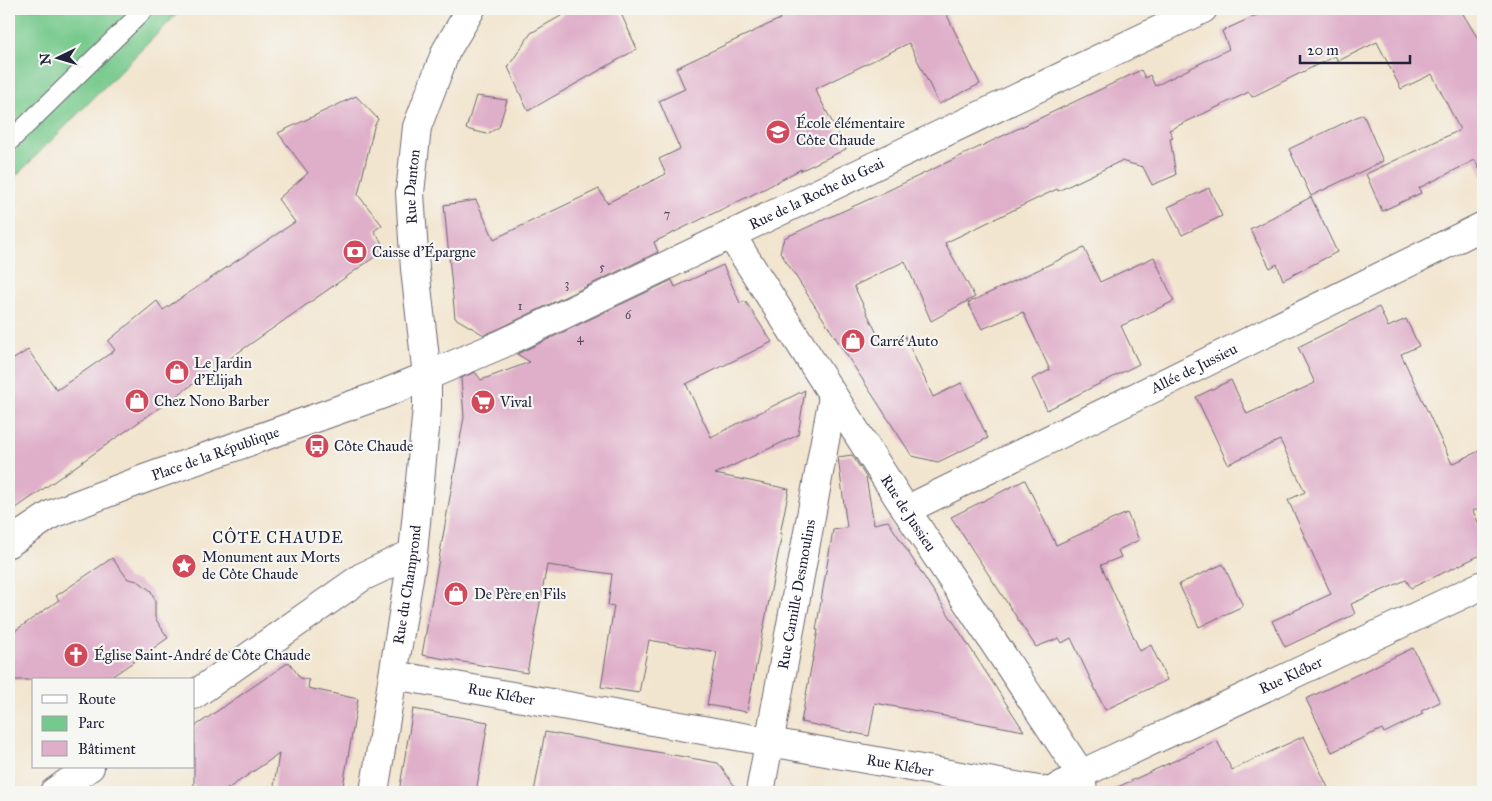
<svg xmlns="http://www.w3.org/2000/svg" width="1492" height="801" font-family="'IM FELL Great Primer',serif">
  <rect width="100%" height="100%" fill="#f6f6f2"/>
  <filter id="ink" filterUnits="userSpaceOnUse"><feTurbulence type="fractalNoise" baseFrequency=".02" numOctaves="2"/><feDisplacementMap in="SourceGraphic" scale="10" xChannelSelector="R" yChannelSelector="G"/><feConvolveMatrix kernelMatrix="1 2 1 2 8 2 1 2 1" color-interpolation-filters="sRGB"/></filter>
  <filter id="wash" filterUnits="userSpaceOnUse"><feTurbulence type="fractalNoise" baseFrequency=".0096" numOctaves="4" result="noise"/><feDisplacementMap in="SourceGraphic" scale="20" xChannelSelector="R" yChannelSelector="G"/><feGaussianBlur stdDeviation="1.12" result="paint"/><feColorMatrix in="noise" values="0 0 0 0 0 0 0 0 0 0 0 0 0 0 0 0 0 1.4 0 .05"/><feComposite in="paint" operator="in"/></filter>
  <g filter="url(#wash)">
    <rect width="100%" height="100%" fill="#f2e5cf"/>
    <polygon fill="#76c98c" stroke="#4c7664" points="9,9 182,9 9,183"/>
    <g id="blocks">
      <g fill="#dfafc9">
        <polygon points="573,9 619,9 637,49 528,111 508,67 531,33"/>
        <polygon points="776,9 944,9 980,84 939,104 909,43 815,89 846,149 800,171 801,169 766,188 654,242 658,252 496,330 484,335 455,318 444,205 476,200 494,239 599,189 607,203 666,174 659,159 680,149 659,101 685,89 676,68 780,19"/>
        <polygon points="1270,9 1460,9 1483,47 1483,177 1475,160 1419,188 1421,193 1382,211 1366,174 1460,130 1432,74 1401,89 1377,42 1338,61 1335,56 1252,97 1249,92 1169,130 1173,137 1170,138 1176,175 1152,185 1143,167 1121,161 1058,191 1057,189 945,243 975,297 931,321 905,261 854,286 882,344 904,334 933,397 961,383 988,438 938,462 912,456 780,252 784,238 887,191 1141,70 1145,78 1150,75 1155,86 1229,49 1222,31"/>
        <polygon points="356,96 378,119 374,127 358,195 382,225 374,231 386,249 9,513 9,362 28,350 57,390 115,350 108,341 157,301 163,310 295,222 278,199 308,173 278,133"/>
        <polygon points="476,96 507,100 499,127 487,134 466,129"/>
        <polygon points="1363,114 1383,161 1311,196 1289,149"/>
        <polygon points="1209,188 1222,216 1182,235 1168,207"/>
        <polygon points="1311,197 1337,252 1283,280 1277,264 1270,268 1250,229"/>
        <polygon points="1084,248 1100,282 1154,257 1174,301 1121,326 1139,364 1047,410 1032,379 1050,370 1023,312 982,329 968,303"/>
        <polygon points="723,265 740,303 745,301 772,342 686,384 711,437 805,390 798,435 715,474 789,489 780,534 782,534 747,712 707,705 717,652 649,640 639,693 601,687 614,606 608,605 612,574 547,565 527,673 422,655 464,417 461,378 475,372 481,380 530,362 517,354 672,280 675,287"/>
        <polygon points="1379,307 1388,327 1406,319 1419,346 1401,354 1452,464 1483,449 1483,506 1473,511 1483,533 1483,554 1411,588 1406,580 1351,604 1355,614 1285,647 1272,621 1331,594 1288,500 1305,492 1280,440 1228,464 1196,397 1231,380 1247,414 1315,383 1298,347"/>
        <polygon points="852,455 866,477 874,524 888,521 1024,731 875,703 869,736 801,722 818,630 816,630 833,530 847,528 838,457"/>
        <polygon points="1025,480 1056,545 1127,513 1139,540 1118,550 1121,557 1101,565 1140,651 1151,645 1167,680 1105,710 1071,638 1062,643 1059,638 1036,647 951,517"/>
        <polygon points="112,558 128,579 138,581 151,591 155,600 155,618 168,638 107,680 9,680 9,635 59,600 56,596"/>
        <polygon points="1223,564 1243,606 1199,627 1179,584"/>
        <polygon points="1413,648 1440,702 1421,711 1423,714 1384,733 1382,729 1332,752 1306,699"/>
        <polygon points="289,662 300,678 309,680 308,688 358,699 342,792 273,792 279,754 223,792 194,792 194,727"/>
        <polygon points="413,709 488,722 476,792 399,792"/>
        <polygon points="545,732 718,763 739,792 534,792"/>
        <polygon points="1304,736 1330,792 1107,792 1217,741 1232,770"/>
      </g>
    </g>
  </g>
  <g filter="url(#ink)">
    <use href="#blocks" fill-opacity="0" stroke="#6b666f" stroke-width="1"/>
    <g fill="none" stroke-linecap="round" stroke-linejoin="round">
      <defs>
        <polyline id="service" points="9,142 145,9"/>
        <g id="minor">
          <path id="s1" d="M 731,235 L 906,510 L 1081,774 L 1083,792"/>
          <path id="s2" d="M 427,376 L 502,344 L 1203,9"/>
          <path id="s3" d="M 906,510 L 1483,226"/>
          <path id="s4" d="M 394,675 L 1050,792 L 1081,774 L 1483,585"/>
          <polyline points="194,695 362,577 413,553"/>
          <polyline points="54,792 90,767"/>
          <path id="s5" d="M 760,792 L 833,397"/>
        </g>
        <g id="tertiary">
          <path id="s6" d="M 9,543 L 52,514 L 144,479 L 383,394 L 427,376"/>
          <path id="s7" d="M 374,792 L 413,553 L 427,408 L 427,376 L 415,269 L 410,193 L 417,127 L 446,51 L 471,9"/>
        </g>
      </defs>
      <use href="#service" stroke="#6b666f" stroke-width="20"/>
      <use href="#minor" stroke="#6b666f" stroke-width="30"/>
      <use href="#tertiary" stroke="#6b666f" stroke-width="30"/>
      <use href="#service" stroke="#fff" stroke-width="18"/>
      <use href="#minor" stroke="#fff" stroke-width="28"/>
      <use href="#tertiary" stroke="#fff" stroke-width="28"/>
    </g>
  </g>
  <defs>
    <symbol id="school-disc" viewBox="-11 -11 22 22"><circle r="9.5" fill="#d1495b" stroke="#f6f6f2"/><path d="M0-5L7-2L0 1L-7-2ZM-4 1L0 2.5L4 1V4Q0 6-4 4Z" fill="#fff"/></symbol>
    <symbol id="bank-disc" viewBox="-11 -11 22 22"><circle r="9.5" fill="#d1495b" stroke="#f6f6f2"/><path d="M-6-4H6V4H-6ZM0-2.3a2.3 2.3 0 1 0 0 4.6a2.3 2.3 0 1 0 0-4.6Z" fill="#fff"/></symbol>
    <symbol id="shop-disc" viewBox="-11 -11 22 22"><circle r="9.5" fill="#d1495b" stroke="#f6f6f2"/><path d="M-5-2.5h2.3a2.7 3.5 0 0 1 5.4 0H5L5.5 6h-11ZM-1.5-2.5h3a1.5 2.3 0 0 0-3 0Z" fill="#fff"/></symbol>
    <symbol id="supermarket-disc" viewBox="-11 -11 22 22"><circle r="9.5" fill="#d1495b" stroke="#f6f6f2"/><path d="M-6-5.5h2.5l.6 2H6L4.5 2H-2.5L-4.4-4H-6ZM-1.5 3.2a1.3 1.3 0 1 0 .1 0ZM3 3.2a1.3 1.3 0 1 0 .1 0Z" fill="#fff"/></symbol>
    <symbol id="bus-disc" viewBox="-11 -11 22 22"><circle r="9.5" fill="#d1495b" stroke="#f6f6f2"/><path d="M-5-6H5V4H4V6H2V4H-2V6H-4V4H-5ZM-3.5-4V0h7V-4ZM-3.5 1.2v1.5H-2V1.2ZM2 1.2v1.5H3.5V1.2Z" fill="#fff"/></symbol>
    <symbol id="sight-disc" viewBox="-11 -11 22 22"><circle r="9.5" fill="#d1495b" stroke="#f6f6f2"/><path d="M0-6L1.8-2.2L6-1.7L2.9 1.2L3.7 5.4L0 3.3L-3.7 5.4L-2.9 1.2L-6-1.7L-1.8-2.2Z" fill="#fff"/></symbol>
    <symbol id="church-disc" viewBox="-11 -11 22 22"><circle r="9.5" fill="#d1495b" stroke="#f6f6f2"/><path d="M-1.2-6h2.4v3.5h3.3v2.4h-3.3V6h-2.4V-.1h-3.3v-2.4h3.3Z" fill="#fff"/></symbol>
  </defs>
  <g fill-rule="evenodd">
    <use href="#school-disc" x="764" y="118" width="28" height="28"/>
    <use href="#bank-disc" x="341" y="238" width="28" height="28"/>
    <use href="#shop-disc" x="839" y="327" width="28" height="28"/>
    <use href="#shop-disc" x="163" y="358" width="28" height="28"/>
    <use href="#shop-disc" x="123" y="387" width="28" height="28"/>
    <use href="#supermarket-disc" x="469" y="388" width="28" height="28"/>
    <use href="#bus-disc" x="303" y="432" width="28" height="28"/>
    <use href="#sight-disc" x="170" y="552" width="28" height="28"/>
    <use href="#shop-disc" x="442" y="580" width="28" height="28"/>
    <use href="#church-disc" x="62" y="641" width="28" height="28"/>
  </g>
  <g text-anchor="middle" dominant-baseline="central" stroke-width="4.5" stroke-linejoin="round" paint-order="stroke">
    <g font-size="12" fill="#51455e">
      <text x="667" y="214">7</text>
      <text x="602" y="267">5</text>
      <text x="567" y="284">3</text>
      <text x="520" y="306">1</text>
      <text x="628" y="315">6</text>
      <text x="580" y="338">4</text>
    </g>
    <g font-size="15" fill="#22223b" stroke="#f6f6f2" text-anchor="start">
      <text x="796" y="123">École élémentaire<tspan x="796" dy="17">Côte Chaude</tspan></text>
      <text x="372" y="252">Caisse d'Épargne</text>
      <text x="870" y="341">Carré Auto</text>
      <text x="194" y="363">Le Jardin<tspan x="194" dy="17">d'Elijah</tspan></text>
      <text x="154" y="401">Chez Nono Barber</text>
      <text x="500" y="402">Vival</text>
      <text x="334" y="446">Côte Chaude</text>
      <text x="202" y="557">Monument aux Morts<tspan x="202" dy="17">de Côte Chaude</tspan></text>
      <text x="474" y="594">De Père en Fils</text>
      <text x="94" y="655">Église Saint-André de Côte Chaude</text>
    </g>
    <g font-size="15" fill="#22223b" stroke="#f6f6f2">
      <text stroke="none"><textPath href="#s7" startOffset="610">Rue Danton</textPath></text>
      <text stroke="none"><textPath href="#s2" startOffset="430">Rue de la Roche du Geai</textPath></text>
      <text stroke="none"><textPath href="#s3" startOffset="321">Allée de Jussieu</textPath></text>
      <text stroke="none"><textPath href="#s6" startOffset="226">Place de la République</textPath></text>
      <text stroke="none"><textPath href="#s1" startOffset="330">Rue de Jussieu</textPath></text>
      <text stroke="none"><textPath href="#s7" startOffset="210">Rue du Champrond</textPath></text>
      <text stroke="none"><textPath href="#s5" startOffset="201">Rue Camille Desmoulins</textPath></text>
      <text stroke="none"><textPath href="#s4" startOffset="934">Rue Kléber</textPath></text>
      <text stroke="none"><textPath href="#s4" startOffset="109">Rue Kléber</textPath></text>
      <text stroke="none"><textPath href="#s4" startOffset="514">Rue Kléber</textPath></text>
    </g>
    <g font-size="16" letter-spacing="1" fill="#22223b" stroke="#f6f6f2">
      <text x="278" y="537">CÔTE CHAUDE</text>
    </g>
  </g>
  <rect width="1492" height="801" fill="none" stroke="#f6f6f2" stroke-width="30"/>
  <rect x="32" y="678" width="162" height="90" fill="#f6f6f2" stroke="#a1a1a9"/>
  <rect x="42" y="695" width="25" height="8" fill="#ffffff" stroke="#a1a1a9"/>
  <text x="78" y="704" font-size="15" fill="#22223b">Route</text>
  <rect x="42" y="716" width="25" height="15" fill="#76c98c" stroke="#a1a1a9"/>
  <text x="78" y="728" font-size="15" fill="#22223b">Parc</text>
  <rect x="42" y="741" width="25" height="15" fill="#dfafc9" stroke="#a1a1a9"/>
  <text x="78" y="754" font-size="15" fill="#22223b">Bâtiment</text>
  <g transform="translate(58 58) rotate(265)" stroke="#f6f6f2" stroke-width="4" paint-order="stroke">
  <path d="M0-4L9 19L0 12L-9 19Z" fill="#22223b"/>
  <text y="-8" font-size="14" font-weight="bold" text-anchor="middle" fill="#22223b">N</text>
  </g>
  <path d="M1300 55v8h110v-8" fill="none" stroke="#22223b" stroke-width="2.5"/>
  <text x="1307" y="55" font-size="15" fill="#22223b" stroke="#f6f6f2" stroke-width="4" paint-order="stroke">20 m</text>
</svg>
